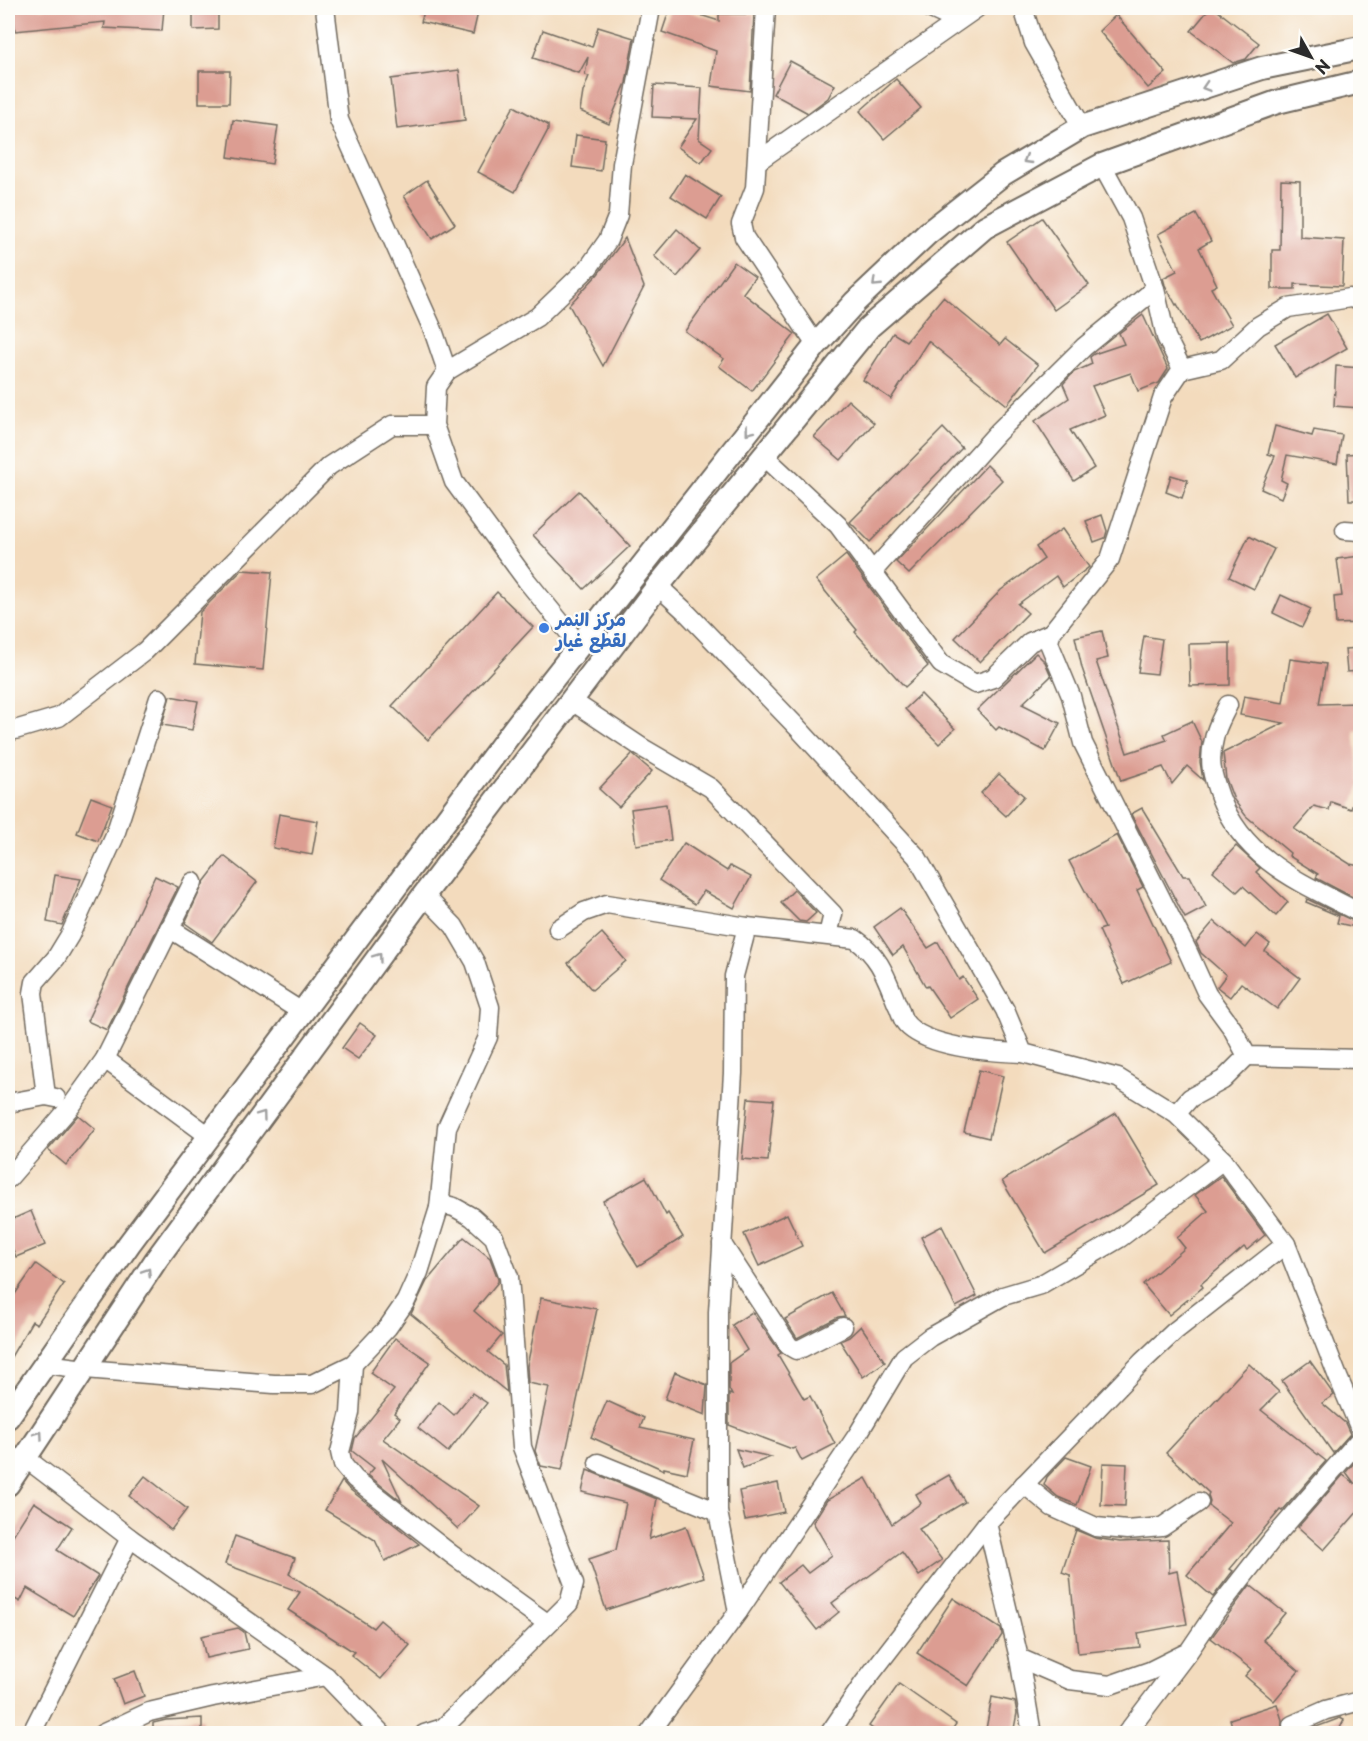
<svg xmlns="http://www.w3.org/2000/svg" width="1368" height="1741" font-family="'Playpen Sans','Playpen Sans Arabic',sans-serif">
  <rect width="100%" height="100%" fill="#fdfcf7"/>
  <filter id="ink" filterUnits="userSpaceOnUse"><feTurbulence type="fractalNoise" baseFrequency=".0167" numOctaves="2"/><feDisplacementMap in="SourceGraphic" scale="12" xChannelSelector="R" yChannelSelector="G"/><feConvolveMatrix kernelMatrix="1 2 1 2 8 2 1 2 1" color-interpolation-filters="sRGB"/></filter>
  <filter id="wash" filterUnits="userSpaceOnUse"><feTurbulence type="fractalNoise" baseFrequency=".008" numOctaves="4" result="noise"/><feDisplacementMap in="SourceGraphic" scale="24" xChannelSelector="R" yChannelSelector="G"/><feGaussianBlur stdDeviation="1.35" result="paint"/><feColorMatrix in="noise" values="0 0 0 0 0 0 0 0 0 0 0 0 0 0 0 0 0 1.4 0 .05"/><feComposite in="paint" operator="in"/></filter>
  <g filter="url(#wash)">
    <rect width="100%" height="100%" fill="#f3dbbd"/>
    <g id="blocks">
      <g fill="#dc9d92">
        <polygon points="13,8 164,8 162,31 104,28 105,22 15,31"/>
        <polygon points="193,8 218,8 218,29 193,30"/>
        <polygon points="425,8 479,8 473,34 421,22"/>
        <polygon points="670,8 678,8 719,21 719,14 754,14 750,91 711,86 716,51 662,32"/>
        <polygon points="1210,8 1214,8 1259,43 1246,59 1233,63 1191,31"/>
        <polygon points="1116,15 1166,73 1148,88 1099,31"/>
        <polygon points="598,27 634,38 626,83 609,124 580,111 583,92 589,76 585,75 588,57 579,73 533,58 543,30 592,47"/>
        <polygon points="790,61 835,85 828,98 808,113 773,94"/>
        <polygon points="459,70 465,120 397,129 391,79"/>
        <polygon points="199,71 230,71 229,103 199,103"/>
        <polygon points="896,79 921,108 884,139 860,111"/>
        <polygon points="654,85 702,88 699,139 712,148 701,163 678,147 697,119 652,117"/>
        <polygon points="514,106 548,125 548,130 515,192 478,172"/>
        <polygon points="233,120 278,126 272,164 228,157"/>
        <polygon points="576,135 605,139 601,171 572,167"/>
        <polygon points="685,174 721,197 707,219 671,196"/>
        <polygon points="427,180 455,224 432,239 404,196"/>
        <polygon points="1281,180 1300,181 1300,237 1344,240 1342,286 1295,284 1295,289 1272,289 1272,250 1280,250"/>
        <polygon points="1196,214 1211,241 1199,248 1217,285 1211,288 1232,325 1199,343 1177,304 1176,305 1165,285 1163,278 1177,271 1158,234"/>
        <polygon points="1042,218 1089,285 1054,310 1007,242"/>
        <polygon points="677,229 700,250 677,277 654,256"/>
        <polygon points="625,238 644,287 603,366 569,305 598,274"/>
        <polygon points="734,262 755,277 743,293 795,334 752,391 719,366 724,359 685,331"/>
        <polygon points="943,297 1000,345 1005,339 1038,365 1007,405 928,341 891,399 863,380 893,333 906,341"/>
        <polygon points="1327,314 1347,348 1295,378 1275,344"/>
        <polygon points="1143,315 1168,369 1159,383 1138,391 1131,373 1092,386 1105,415 1070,430 1094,468 1074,481 1035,421 1069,398 1063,384 1074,372 1092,364 1090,357 1094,354 1124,344 1119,333"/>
        <polygon points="1336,366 1360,368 1360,408 1334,406"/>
        <polygon points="848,400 874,423 841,460 814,437"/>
        <polygon points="1275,426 1312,436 1314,430 1342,435 1337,464 1287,455 1281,480 1287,483 1281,498 1261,489 1275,456 1268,454"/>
        <polygon points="943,428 962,448 870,542 850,522"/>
        <polygon points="1360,453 1360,500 1349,500 1347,454"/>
        <polygon points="987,465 1002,480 909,574 896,562"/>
        <polygon points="1171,475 1188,480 1182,498 1166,492"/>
        <polygon points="579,491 630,546 584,589 533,535"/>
        <polygon points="1102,515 1107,531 1105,538 1094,542 1086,521"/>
        <polygon points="1062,529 1089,567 1063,587 1056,576 1018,604 1028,613 980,662 955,638 1001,590 1044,559 1036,547"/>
        <polygon points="1249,536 1274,549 1254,589 1229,577"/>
        <polygon points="846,555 928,666 905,687 855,632 857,630 816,580"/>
        <polygon points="1360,556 1360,623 1336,624 1334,597 1342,596 1337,559"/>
        <polygon points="242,570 272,572 263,670 195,664 200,612"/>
        <polygon points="497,592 533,627 428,740 392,706"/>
        <polygon points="1281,595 1311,609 1302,627 1273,613"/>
        <polygon points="1102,631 1108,658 1096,661 1127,753 1167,740 1164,734 1192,721 1202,742 1200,762 1203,780 1187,766 1172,784 1163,767 1121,781 1082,668 1075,637"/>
        <polygon points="1144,636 1162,639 1157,674 1138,672"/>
        <polygon points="1230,643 1230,685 1190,686 1189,644"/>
        <polygon points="1360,648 1360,671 1347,672 1345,649"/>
        <polygon points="1036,653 1045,662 1051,676 1022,704 1060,723 1045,751 999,727 996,730 977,710"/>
        <polygon points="1290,659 1326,664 1319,704 1360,703 1360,730 1354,731 1360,784 1351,809 1331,802 1329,810 1314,806 1294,829 1350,864 1360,866 1360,901 1316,878 1318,874 1289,856 1290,853 1246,816 1234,800 1226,779 1223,753 1284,723 1240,715 1244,696 1283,703"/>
        <polygon points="921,694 955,729 939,744 905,709"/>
        <polygon points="170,696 198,701 192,730 162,725"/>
        <polygon points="632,754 652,771 619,807 599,789"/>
        <polygon points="999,774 1024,796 1006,816 981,793"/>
        <polygon points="91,797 112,805 98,841 77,833"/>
        <polygon points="666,804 671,840 636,845 631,809"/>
        <polygon points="1142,808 1183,876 1190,876 1206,907 1185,918 1131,814"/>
        <polygon points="279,814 318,821 312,855 273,848"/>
        <polygon points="1117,835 1143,887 1137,890 1171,962 1124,984 1099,930 1105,928 1069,861"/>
        <polygon points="684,843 727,871 730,866 751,877 734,908 704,891 695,904 659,880"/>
        <polygon points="1236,846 1260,868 1256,872 1288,902 1276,916 1243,886 1237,892 1213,871"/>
        <polygon points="224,856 257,882 212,942 185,923 204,882"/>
        <polygon points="55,875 81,879 62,925 47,922"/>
        <polygon points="155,876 178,887 107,1030 87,1021"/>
        <polygon points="794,890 816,913 806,922 799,921 781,903"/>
        <polygon points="1307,899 1360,924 1360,928 1337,923 1339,916 1306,902"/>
        <polygon points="900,908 928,948 938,942 959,980 963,977 978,999 950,1018 928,986 926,987 903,947 893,955 874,927"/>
        <polygon points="1214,921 1246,948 1257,934 1270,944 1265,951 1300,978 1277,1009 1241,983 1230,997 1217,987 1226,975 1201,953 1196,942"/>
        <polygon points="602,933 626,961 592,990 568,963"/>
        <polygon points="360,1023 377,1035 358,1059 342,1048"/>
        <polygon points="979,1070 1003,1076 989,1138 964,1132"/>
        <polygon points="748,1098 774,1100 768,1161 742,1159"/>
        <polygon points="1116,1113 1159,1185 1045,1253 1002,1181"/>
        <polygon points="78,1115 95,1129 66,1165 48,1150"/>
        <polygon points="1221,1176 1265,1235 1247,1250 1244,1247 1201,1284 1203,1287 1169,1315 1143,1284 1185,1248 1177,1238 1208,1211 1195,1195"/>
        <polygon points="646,1177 666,1215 668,1213 683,1237 638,1266 623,1242 624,1241 603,1201"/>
        <polygon points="31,1211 45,1245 16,1257 8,1237 8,1221"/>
        <polygon points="787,1214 802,1246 759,1266 744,1234"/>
        <polygon points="942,1226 977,1296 956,1307 921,1237"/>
        <polygon points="464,1237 490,1258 498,1279 498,1282 474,1311 502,1335 488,1352 504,1365 507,1392 411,1314 427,1281"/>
        <polygon points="36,1264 64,1284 37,1324 32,1321 8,1362 8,1304"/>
        <polygon points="832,1293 845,1316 838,1317 797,1338 785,1319"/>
        <polygon points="541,1298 597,1309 562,1470 541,1466 535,1451 549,1387 528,1383 527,1366"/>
        <polygon points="752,1312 781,1353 778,1355 804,1399 810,1396 835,1444 802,1461 795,1448 792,1449 729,1425 729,1394 732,1395 729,1389 729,1363 747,1350 732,1325"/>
        <polygon points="861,1326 885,1362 863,1377 840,1341 849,1337"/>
        <polygon points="395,1338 430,1362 394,1413 400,1418 383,1439 479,1506 458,1529 382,1459 402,1502 368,1475 374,1468 352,1451 355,1438 394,1390 370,1373"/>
        <polygon points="1310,1361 1334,1395 1322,1403 1345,1423 1350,1434 1333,1453 1282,1381"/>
        <polygon points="1249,1364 1279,1392 1261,1410 1326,1461 1282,1511 1280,1510 1230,1569 1233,1571 1213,1597 1187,1575 1231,1523 1209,1506 1210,1501 1208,1495 1209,1493 1166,1453"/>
        <polygon points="675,1372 707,1385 705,1415 665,1399"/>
        <polygon points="472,1393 487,1403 448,1452 418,1428 439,1402 454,1415"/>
        <polygon points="607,1401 644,1418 640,1428 694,1440 687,1473 664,1468 664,1470 591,1437"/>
        <polygon points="736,1449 771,1457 743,1468"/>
        <polygon points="1360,1456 1360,1509 1324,1550 1298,1527 1343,1475 1355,1484 1346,1472"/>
        <polygon points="1066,1457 1091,1466 1077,1505 1058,1497 1044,1485 1047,1477"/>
        <polygon points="1103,1463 1127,1464 1125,1506 1101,1505"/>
        <polygon points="587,1470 657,1499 649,1539 686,1526 704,1577 606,1610 589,1559 616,1550 626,1503 582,1492"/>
        <polygon points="949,1475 965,1502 919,1529 942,1560 919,1576 902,1552 832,1603 839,1612 817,1630 779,1582 801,1565 808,1573 832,1555 813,1522 827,1500 866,1478 892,1524 921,1503 916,1494"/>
        <polygon points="145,1476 187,1509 171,1530 129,1496"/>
        <polygon points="342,1481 348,1488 419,1544 385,1561 375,1540 325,1510"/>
        <polygon points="778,1483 784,1512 745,1520 739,1491"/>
        <polygon points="34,1502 72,1527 57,1550 98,1576 73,1616 27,1588 20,1602 8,1595 8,1543"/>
        <polygon points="1076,1530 1095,1538 1120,1542 1168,1540 1169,1573 1177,1571 1187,1624 1138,1633 1140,1647 1078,1653 1070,1575 1062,1572"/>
        <polygon points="235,1536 295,1558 289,1574 373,1628 380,1620 410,1645 381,1679 351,1655 354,1652 288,1610 300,1592 225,1564"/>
        <polygon points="1250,1585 1285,1613 1263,1640 1299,1671 1274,1701 1245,1676 1251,1669 1211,1638"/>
        <polygon points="953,1598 1001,1629 1002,1635 968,1686 917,1653"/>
        <polygon points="238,1628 244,1632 248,1649 206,1658 201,1636"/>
        <polygon points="135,1671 144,1696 123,1704 114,1679"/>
        <polygon points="899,1684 956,1724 949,1734 880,1734 869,1726"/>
        <polygon points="992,1697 1015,1702 1017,1713 1013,1734 986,1729"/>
        <polygon points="1277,1704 1282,1720 1282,1729 1269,1734 1234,1734 1230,1719"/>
        <polygon points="202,1718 202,1734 153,1734 153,1723 166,1720"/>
        <polygon points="1340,1718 1344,1720 1337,1734 1308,1734 1311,1729"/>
      </g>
    </g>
  </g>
  <g filter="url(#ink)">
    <use href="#blocks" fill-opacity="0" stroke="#71695e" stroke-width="1.5"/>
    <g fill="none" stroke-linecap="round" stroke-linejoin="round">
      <defs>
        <g id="minor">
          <polyline points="325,8 339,120 433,330 447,371 436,387 434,425 454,482 527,581 579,645"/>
          <polyline points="766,8 755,188 741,224 744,237 816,345"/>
          <polyline points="929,8 957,21"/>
          <polyline points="1023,8 1034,43 1082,127"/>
          <polyline points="758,161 977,8"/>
          <polyline points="1102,165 1131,218 1155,289 1166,337 1182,369 1163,397 1110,559 1051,633 1049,643 1071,696 1083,743 1188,952 1207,994 1232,1028 1247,1056 1360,1059"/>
          <polyline points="1182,369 1221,360 1258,326 1288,308 1350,298 1360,301"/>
          <polyline points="447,371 537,317 589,267 608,240 618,215 622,164 651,8"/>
          <polyline points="764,456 838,525 941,664 975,684 993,678 1030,642 1051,633"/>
          <polyline points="1345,530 1360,531"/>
          <polyline points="873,571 998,432 1084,347 1155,289"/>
          <polyline points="658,586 685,611 797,727 917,857 1005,1010 1023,1053 1118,1078 1176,1114 1223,1160 1286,1244 1338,1377 1360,1429"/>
          <polyline points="572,701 641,747 711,788 833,914 828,935"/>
          <path d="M 1228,705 C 1223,716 1216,727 1214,739 C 1208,762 1212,775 1220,797 C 1245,862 1303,883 1360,913"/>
          <polyline points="8,732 59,717 145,651 329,466 392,425 434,425"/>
          <polyline points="424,895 454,926 475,962 490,1007 488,1037 447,1127 439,1208"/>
          <polyline points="169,928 302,1012"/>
          <path d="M 558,929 L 584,912 L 607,904 L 747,927 L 855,939 C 880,956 886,977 897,1004 C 900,1009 901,1016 904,1021 C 922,1048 994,1052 1023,1053"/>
          <polyline points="105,1059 209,1136"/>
          <polyline points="46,1096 33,993 35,982 56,958 70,935 114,838 159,698"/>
          <polyline points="8,1103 46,1096 56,1098"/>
          <polyline points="1176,1114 1190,1098 1223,1080 1247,1056"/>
          <polyline points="8,1179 72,1105 105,1059 193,882"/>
          <polyline points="722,1244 789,1346 796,1350 802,1348 843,1327"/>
          <polyline points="46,1364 85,1369 274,1384 312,1384 353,1364 388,1327 406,1301 419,1272 439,1208 446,1205 454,1207 472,1217 494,1237 509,1277 522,1447 574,1584 569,1603 443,1728 424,1734"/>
          <polyline points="353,1364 350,1413 340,1452 343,1465 355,1479 451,1554 547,1623"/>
          <polyline points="24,1457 130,1538 326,1676 382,1734"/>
          <polyline points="598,1463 718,1512"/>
          <polyline points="1024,1484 1052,1507 1096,1527 1127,1530 1162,1527 1199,1502"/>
          <polyline points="987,1523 1019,1658 1070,1680 1110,1685 1150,1671 1184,1654"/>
          <polyline points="738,1612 718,1512 718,1312 733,1073 734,976 747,927"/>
          <polyline points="1019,1658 1032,1734"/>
          <polyline points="1292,1725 1326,1710 1360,1701"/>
          <polyline points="31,1734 130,1538"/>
          <polyline points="102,1734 149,1712 213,1697 326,1676"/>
          <polyline points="649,1734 738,1612 858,1434 904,1357 930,1337 1003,1296 1040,1285 1120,1238 1223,1160"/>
          <polyline points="829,1734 863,1684 987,1523 1142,1362 1175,1331 1286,1244"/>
          <polyline points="1126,1734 1189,1651 1216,1611 1271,1541 1360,1439"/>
        </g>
        <g id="tertiary">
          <polyline points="8,1417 129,1244 516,726 816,345 855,302 928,233 1003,174 1082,127 1262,68 1360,48"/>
          <polyline points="8,1484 156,1260 424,895 658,586 869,327 985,227 1102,165 1277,102 1360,82"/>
        </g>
      </defs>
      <use href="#minor" stroke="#71695e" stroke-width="21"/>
      <use href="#tertiary" stroke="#71695e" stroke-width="26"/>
      <use href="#minor" stroke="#fff" stroke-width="18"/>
      <use href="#tertiary" stroke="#fff" stroke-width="22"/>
    </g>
    <defs><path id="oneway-chevron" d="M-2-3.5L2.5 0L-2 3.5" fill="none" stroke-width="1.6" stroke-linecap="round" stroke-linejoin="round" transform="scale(1.5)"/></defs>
    <g stroke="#a0a0a0">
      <use href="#oneway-chevron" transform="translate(1206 87) rotate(162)"/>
      <use href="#oneway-chevron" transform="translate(1027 160) rotate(149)"/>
      <use href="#oneway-chevron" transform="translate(876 283) rotate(136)"/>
      <use href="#oneway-chevron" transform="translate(749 431) rotate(128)"/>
      <use href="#oneway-chevron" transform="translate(378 957) rotate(-54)"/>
      <use href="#oneway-chevron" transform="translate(262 1115) rotate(-54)"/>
      <use href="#oneway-chevron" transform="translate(147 1272) rotate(-57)"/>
      <use href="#oneway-chevron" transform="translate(39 1435) rotate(-55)"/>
    </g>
  </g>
  <circle fill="#3f7fe0" stroke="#fdfcf7" stroke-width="2" cx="544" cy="628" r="6"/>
  <g text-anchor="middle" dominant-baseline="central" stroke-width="4.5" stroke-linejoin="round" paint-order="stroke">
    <g font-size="18" font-weight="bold" fill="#366cbe" stroke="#fdfcf7" text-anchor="start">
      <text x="556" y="618">مركز النمر<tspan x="556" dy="21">لقطع غيار</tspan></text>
    </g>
  </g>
  <rect width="1368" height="1741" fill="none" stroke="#fdfcf7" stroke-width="30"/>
  <g transform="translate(1311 57) rotate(130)" stroke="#fdfcf7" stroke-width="4.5" paint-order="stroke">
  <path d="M0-4.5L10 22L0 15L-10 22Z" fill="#2b2b2b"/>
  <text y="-9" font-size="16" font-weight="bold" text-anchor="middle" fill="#2b2b2b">N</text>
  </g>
</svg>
